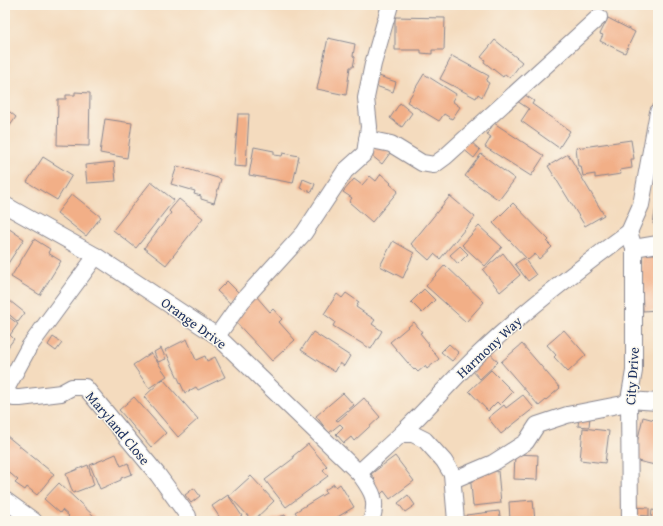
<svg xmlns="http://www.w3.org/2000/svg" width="663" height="526" font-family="'Gentium Book Plus',serif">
  <rect width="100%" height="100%" fill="#fbf7ec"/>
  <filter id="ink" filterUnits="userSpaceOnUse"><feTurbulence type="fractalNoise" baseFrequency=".025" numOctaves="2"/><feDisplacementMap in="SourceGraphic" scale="8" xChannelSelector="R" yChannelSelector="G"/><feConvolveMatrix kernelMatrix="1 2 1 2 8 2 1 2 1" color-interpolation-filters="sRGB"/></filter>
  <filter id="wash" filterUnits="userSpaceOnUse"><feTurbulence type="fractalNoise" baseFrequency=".012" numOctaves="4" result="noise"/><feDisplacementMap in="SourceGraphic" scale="16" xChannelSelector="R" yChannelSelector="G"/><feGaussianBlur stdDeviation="0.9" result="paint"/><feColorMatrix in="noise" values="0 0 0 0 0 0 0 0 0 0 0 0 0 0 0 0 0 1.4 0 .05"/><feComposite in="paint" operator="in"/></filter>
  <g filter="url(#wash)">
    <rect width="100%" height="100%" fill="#f4dbbe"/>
    <g id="blocks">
      <g fill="#f2af87">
        <polygon points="395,17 445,18 444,50 432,50 432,54 421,53 421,50 395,50"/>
        <polygon points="608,18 635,32 625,53 600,41 603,35 600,34"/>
        <polygon points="328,38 355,44 353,56 355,57 353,67 350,67 346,95 317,89"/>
        <polygon points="495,40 522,62 510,78 505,74 503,77 484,62 485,60 481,57"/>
        <polygon points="452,56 489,76 486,81 489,83 482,97 478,94 476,98 440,79"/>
        <polygon points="424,74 456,94 452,101 460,107 452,119 444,114 439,121 407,102"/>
        <polygon points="376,75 396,82 393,92 373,85"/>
        <polygon points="75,92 90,93 89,146 57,145 58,99 66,99 66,95 75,95"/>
        <polygon points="522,93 534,101 532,104 570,131 559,148 521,121 529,109 517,101"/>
        <polygon points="400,103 412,113 402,127 390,118"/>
        <polygon points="5,108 16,117 5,133"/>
        <polygon points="238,114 249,114 246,167 234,166"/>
        <polygon points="105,119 132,123 127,158 100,153"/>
        <polygon points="494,123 544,156 531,176 485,147 491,137 487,134"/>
        <polygon points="469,140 480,150 474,158 462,148"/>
        <polygon points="631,140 634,159 631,159 632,168 620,170 621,174 595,178 595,174 583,176 581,166 578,166 576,148"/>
        <polygon points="379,144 390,153 382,164 371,155"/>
        <polygon points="254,147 274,151 274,155 282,156 283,153 299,156 293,183 249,175"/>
        <polygon points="481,154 515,179 499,200 465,176"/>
        <polygon points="568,154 604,215 585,226 548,166"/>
        <polygon points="43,157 72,175 57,200 27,182"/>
        <polygon points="114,162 116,181 87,183 85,165"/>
        <polygon points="177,166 221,179 214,203 201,199 201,196 194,194 195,191 171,184"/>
        <polygon points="381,174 391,183 390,184 398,191 372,222 349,202 352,198 343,192 354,179 362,185 370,176 376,181"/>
        <polygon points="303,179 315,184 312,192 300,188"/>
        <polygon points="151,182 174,200 136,248 113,230"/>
        <polygon points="72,194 101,217 86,236 57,213"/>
        <polygon points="450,196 475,217 440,259 434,254 429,260 411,244"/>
        <polygon points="179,199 203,218 166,265 144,248 171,213 169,211"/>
        <polygon points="657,200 658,200 658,225 653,224"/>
        <polygon points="513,203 549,240 547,242 552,247 539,259 535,254 528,260 493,223"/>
        <polygon points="5,226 24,239 5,268"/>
        <polygon points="479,226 502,247 485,266 462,245"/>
        <polygon points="34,239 50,249 48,253 61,261 40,295 11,277"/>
        <polygon points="393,241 414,253 403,278 380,266"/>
        <polygon points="460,246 468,254 458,264 450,255"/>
        <polygon points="503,253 520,275 500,292 483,270"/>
        <polygon points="641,254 658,254 658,310 643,311"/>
        <polygon points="524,258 536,275 528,281 515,264"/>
        <polygon points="445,265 484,302 466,322 426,286"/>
        <polygon points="227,281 240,294 231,304 217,291"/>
        <polygon points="424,289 435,300 422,313 411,302"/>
        <polygon points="346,293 359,302 356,307 375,320 372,324 382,331 371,349 333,326 335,322 324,314 337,294 342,298"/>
        <polygon points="256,296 270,312 273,309 282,319 279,322 295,340 272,361 232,318"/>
        <polygon points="10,301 25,313 18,322 5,311 5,308"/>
        <polygon points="5,314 18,324 10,335 14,339 5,351"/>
        <polygon points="414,322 422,332 420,333 429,344 428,345 439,359 427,369 425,366 418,372 415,369 414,370 390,342"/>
        <polygon points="564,330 586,355 568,372 554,357 556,355 547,345"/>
        <polygon points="313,332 350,356 344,366 340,363 335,372 301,350"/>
        <polygon points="53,337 62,343 56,351 48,345"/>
        <polygon points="187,339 196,360 205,356 207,361 215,357 225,377 198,390 196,387 185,393 165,350"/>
        <polygon points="449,344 459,353 452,361 441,352"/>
        <polygon points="522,344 560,388 539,406 501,362"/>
        <polygon points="161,348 166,359 158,362 154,352"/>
        <polygon points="489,352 498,362 480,379 471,369"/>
        <polygon points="151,353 167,376 149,388 133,365"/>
        <polygon points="491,370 513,392 500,405 497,402 488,411 469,391"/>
        <polygon points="163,379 198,419 178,437 144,397"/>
        <polygon points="343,393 354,405 336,420 338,421 364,398 380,417 354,441 351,437 344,443 336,434 343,427 340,424 329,433 316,416"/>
        <polygon points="523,395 534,408 501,434 488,418 504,405 506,408"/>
        <polygon points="134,397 166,433 151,447 119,410"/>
        <polygon points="579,417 590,417 589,427 578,426"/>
        <polygon points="643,417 658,421 658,453 655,465 633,460"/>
        <polygon points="583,428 609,431 605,463 580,460"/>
        <polygon points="7,436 54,474 37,495 27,487 25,490 15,483 18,480 5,469 5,438"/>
        <polygon points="308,444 327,466 323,470 328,476 286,507 265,480 294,458 293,456"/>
        <polygon points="116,454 121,466 128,463 132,474 121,478 121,480 100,489 90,465"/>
        <polygon points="515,454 538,455 537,480 514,479"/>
        <polygon points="395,456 414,481 390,499 384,491 381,494 372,482 375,479 371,474"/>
        <polygon points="88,465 94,485 73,493 66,474"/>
        <polygon points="498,471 501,503 473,506 470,473"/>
        <polygon points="251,476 274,501 253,521 229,496"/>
        <polygon points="59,483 97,519 94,521 68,521 66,519 69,516 62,510 60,513 44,499"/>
        <polygon points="334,484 336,487 340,484 354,507 331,521 301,521 295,512 326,493 325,490"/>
        <polygon points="194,488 200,496 191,503 185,495"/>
        <polygon points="228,495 242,516 235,521 222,521 212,506"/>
        <polygon points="408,495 415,505 405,512 398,503"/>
        <polygon points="533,500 535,521 510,521 509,502"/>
        <polygon points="633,507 649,508 649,516 632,515"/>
        <polygon points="652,510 658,511 658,521 642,521 643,517 651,518"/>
        <polygon points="499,511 501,521 467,521 466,515"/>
        <polygon points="285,515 287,521 267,521"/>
      </g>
    </g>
  </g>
  <g filter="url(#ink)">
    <use href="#blocks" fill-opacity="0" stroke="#88858e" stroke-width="1"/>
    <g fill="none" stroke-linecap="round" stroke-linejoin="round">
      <defs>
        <g id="street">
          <polyline points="367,139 391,144 422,163 434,165 445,157 599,17"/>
          <path d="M 5,205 L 96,256 L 217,336 L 359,473 C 371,490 379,499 371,521"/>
          <polyline points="629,232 634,248 634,371 629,400 630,521"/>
          <polyline points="629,232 641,205 658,112"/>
          <polyline points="634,248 658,244"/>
          <polyline points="217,336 242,301 304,233 345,171 365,153 369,127 366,98 373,64 390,5"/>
          <polyline points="5,391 29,347 96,256"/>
          <polyline points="5,392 14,398 20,398 61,393 72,387 85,387 158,475 188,516"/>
          <polyline points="402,434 413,434 425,440 444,461 452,474 456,521"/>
          <path d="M 359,473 C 373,459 389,446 403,432 C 429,407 453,379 479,354 C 526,309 577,270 629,232"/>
          <polyline points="453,480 493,463 526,442 537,425 567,415 623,404 629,400 658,402"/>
          <polyline points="5,500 34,521"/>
        </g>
      </defs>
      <use href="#street" stroke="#88858e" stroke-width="18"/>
      <use href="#street" stroke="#fff" stroke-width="16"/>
    </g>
  </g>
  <g text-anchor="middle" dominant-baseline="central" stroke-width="3" stroke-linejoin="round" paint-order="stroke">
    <g font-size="14" fill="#1b2f5e" stroke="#fbf7ec">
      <text transform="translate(194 323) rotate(36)">Orange Drive</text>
      <text transform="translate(489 347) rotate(-43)">Harmony Way</text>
      <text transform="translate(632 376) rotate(-86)">City Drive</text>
      <text transform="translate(118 428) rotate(50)">Maryland Close</text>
    </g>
  </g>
  <rect width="663" height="526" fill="none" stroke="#fbf7ec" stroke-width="20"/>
</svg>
